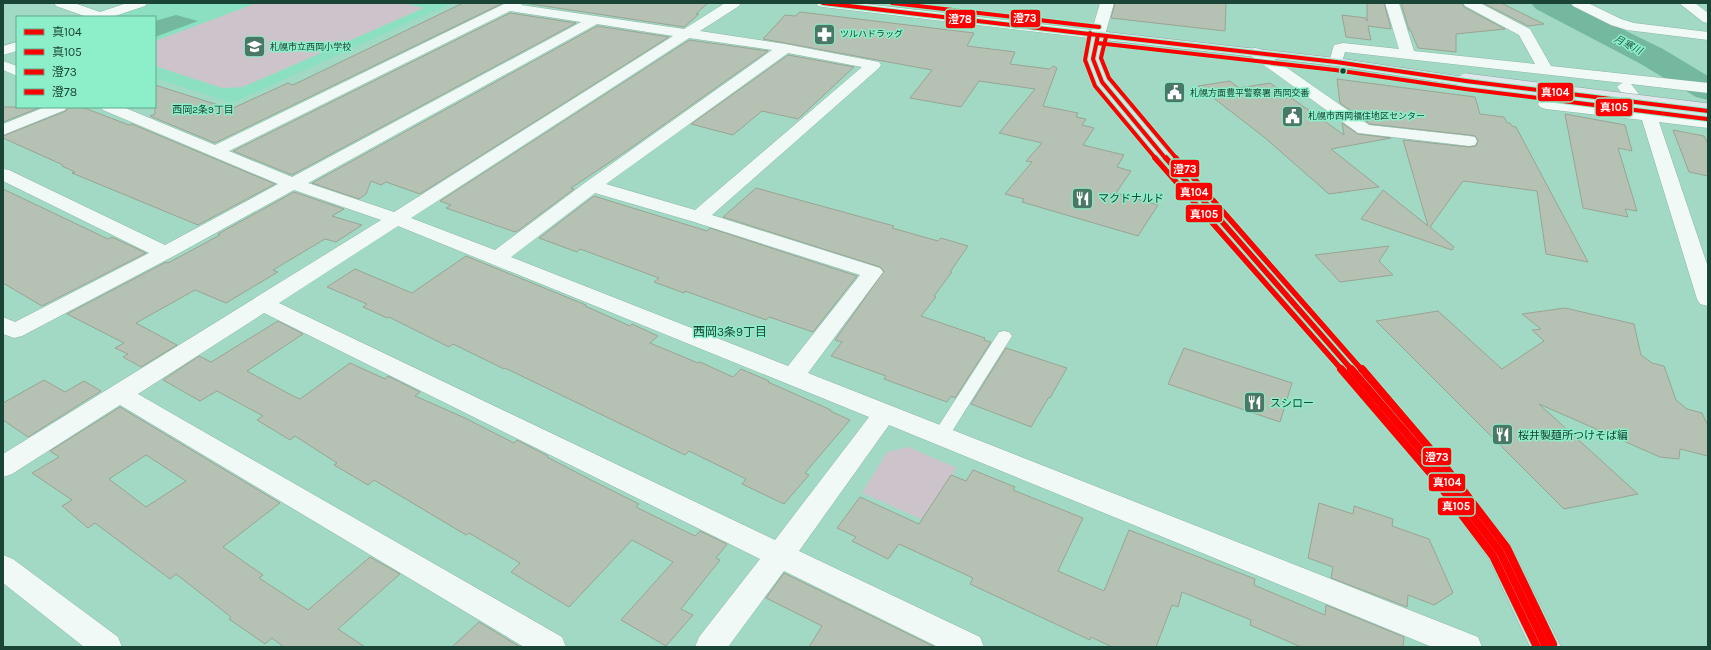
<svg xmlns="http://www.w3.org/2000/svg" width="1711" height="650" font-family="Karla,'Noto Sans JP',sans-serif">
  <rect width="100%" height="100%" fill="#a2d9c4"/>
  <polygon fill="#8ae0c1" points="154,3 452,3 232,103 155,78 155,17 114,17"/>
  <g fill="#cdc4cb">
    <polygon points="257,3 403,3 424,8 243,87 222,88 155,66 155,41"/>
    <polygon points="908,447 957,468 921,519 862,493 887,452"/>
  </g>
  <polygon fill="#74b99f" points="176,15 198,21 155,37 155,21"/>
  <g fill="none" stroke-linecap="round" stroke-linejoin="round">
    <polygon fill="#74b99f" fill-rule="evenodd" points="1531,3 1569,3 1663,49 1708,76 1708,100 1696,97 1639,63 1536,9"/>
  </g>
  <g fill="#b5c1b2" stroke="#9aa494" fill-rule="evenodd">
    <polygon points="463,3 503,3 215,143 150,116 155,114 155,85 231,109 288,83 293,85"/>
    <polygon points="524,3 708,3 696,14 699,14 684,27"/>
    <polygon points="1115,3 1226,3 1225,31 1111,18"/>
    <polygon points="1367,3 1384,3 1391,29 1368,26 1371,40 1346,37 1342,15 1366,18 1367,21"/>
    <polygon points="1401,3 1462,3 1464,7 1505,29 1456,34 1456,52 1418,48 1411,31 1409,30"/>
    <polygon points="1483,3 1501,3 1544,24 1528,26"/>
    <polygon points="800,12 974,33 967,46 1015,52 1010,64 1050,69 1053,66 1057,68 1043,106 1078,113 1076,117 1086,119 1082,125 1094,128 1083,145 1124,155 1117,167 1131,171 1116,193 1158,205 1138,236 1022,202 1024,199 1005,194 1032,162 1026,161 1042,143 999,133 1035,89 979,81 961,107 910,98 932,70 763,39 785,15 795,16"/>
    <polygon points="510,13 576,23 292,175 233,151"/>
    <polygon points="597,26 669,37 420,194 386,182 381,185 371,181 366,194 359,199 312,183"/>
    <polygon points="689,40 768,51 628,150 571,188 574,189 519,230 515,232 446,208 451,205 440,201"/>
    <polygon points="788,55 854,67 798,119 762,111 733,135 691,124"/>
    <polygon points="1337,79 1475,97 1480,114 1504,117 1507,123 1510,123 1512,126 1516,127 1588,262 1546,254 1537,191 1463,181 1430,227 1454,247 1452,250 1361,219 1383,190 1428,226 1403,140 1469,147 1476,146 1478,140 1475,136 1469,135 1370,124 1340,103"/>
    <polygon points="1230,81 1239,88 1270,83 1344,135 1342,123 1358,134 1391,138 1331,149 1379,187 1329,194 1264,137 1198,86"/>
    <polygon points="3,107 41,107 3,122"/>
    <polygon points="68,107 82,107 129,125 132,124 275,184 198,225 72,173 75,172 62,166 63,165 3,138 3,136 66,111"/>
    <polygon points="1565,114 1625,125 1632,151 1618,148 1637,211 1625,209 1628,217 1583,208"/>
    <polygon points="1673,130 1704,136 1708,144 1708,176 1689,172"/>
    <polygon points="756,188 894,226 892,228 938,241 941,238 968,246 950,272 952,272 934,296 936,297 921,316 985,338 984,340 991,342 955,398 951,396 947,402 884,379 886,376 831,356 842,342 835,340 884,271 880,267 723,217"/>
    <polygon points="3,189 108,239 112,237 146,253 42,306 3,283"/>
    <polygon points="294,192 344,209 332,216 362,225 336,242 325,239 273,270 278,272 226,303 195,290 136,323 177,345 141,367 123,357 128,354 115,348 124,343 67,314 166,262 168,263 220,235 218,234"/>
    <polygon points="594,196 707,231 710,228 857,276 813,332 769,317 766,320 685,291 684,293 654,282 659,278 580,249 577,252 539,238"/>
    <polygon points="1389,246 1379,261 1393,275 1340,282 1315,255"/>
    <polygon points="466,256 586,305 585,306 630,326 632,324 658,336 650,343 698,363 700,362 733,377 741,369 769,381 768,382 831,410 830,411 850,420 805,473 809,475 784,504 742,484 746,479 689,451 685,455 505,368 504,369 453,344 449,347 389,317 387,318 363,307 367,304 327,287 355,269 412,293"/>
    <polygon points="1565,308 1634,324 1641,355 1652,363 1664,366 1676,400 1687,409 1702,413 1708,426 1708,456 1680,449 1679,459 1660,457 1539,404 1638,494 1564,509 1376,321 1438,311 1502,369 1544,341 1532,330 1541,329 1522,314"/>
    <polygon points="278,321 303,334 247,371 293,396 300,399 350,363 385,379 388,376 420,392 415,396 465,418 514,443 517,440 548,456 547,457 593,481 639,504 636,507 695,536 700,531 727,544 716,558 720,560 681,609 693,615 666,646 621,620 673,562 632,540 569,607 511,572 520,563 469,533 466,535 374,480 368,485 334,465 337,463 295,436 290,440 257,420 263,416 217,391 200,401 163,380 199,356 211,362"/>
    <polygon points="1006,348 1067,368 1050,398 1049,397 1031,427 971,404"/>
    <polygon points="1184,348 1292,383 1280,422 1168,384"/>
    <polygon points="44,380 65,392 84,381 101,391 28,437 3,420 3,403"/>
    <path d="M 120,407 L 280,503 L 223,547 L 263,575 L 259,578 L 308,610 L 370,557 L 400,574 L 338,629 L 365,647 L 284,647 L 272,638 L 265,644 L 229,619 L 231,617 L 176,574 L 170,579 L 95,523 L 88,528 L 62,506 L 72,500 L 32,473 L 59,457 L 50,451 ZM 146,455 L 186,481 L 146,507 L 109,479 Z"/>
    <polygon points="973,470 1015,487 1013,490 1083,518 1058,571 1104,591 1129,530 1255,579 1254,585 1325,615 1326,605 1404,637 1403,647 1301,647 1250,625 1251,620 1182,592 1178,607 1172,605 1156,647 1112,647 1091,637 1090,640 970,584 973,578 899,544 888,559 852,541 856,537 837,528 860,497 919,524 951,475 966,481"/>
    <polygon points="1319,503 1353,514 1354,506 1393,519 1392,526 1429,539 1453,593 1434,605 1408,595 1407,607 1331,578 1333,567 1308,558"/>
    <polygon points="784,573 935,647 809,647 822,626 766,598"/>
    <polygon points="479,622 512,642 520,647 452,647"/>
  </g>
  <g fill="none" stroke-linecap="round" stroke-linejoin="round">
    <defs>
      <polygon id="lane" points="1004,331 1009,332 1012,336 946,441 940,443 934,441 931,437 934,433 999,332"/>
      <g id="street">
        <polygon points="54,3 74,3 100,12 127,3 147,3 145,6 112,17 87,17 56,6"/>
        <path d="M 506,3 L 523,3 L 521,5 L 684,29 L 725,3 L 741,3 L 739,6 L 700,31 L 785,44 L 879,62 L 881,65 L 879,68 L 712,215 L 880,268 L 883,272 L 808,373 L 1478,637 L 1482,647 L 1432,647 L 889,425 L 799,551 L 980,637 L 984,647 L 938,647 L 784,571 L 728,647 L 695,647 L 699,637 L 760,559 L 264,313 L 138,394 L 562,637 L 566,647 L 524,647 L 120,405 L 12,474 L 3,477 L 3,454 L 381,220 L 294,190 L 172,257 L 22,336 L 14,338 L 3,334 L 3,317 L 15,322 L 149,253 L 3,181 L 3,169 L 9,170 L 165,245 L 278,184 L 103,110 L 101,107 L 123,107 L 215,145 ZM 510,11 L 581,22 L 292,177 L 229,151 ZM 597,24 L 673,36 L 394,212 L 308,183 ZM 689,38 L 772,50 L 586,182 L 495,250 L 411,218 ZM 788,53 L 862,67 L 695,210 L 606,184 ZM 595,193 L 691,221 L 860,275 L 788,366 L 511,257 ZM 398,226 L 869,417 L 775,540 L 279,303 Z"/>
        <polygon points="1385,3 1399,3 1414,51 1535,64 1519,35 1465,6 1463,3 1480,3 1530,29 1551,66 1708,83 1708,93 1631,84 1653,112 1708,118 1708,128 1659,122 1708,267 1708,306 1700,304 1697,299 1642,120 1546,109 1540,107 1538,104 1540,101 1546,99 1635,110 1617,87 1620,84 1623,83 1345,52 1341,65 1336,66 1331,65 1329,62 1334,45 1343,43 1399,49"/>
        <polygon points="1571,3 1588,3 1621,19 1634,23 1708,32 1708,40 1627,30 1611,25 1573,6"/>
        <polygon points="1679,3 1695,3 1708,13 1708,23 1703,22"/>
        <polygon points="17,42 17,51 3,55 3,46"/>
        <polygon points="1255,48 1260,49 1369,125 1469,136 1475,137 1477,141 1475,145 1469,146 1358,133 1250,55 1248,52 1250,49"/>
        <polygon points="3,61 17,66 17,76 3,70"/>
        <polygon points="45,107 67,107 65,110 3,135 3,124"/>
        <polygon points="3,555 13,559 118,637 122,647 84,647 3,583"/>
      </g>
      <polygon id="secondary" points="816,3 857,3 1092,30 1100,3 1114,3 1105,35 1103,38 1098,39 823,7 818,6"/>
      <polygon id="primary" points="1098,31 1336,58 1471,78 1474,81 1471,84 1466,86 1336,66 1104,40 1100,59 1109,81 1190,176 1351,354 1446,462 1510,544 1561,647 1530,647 1489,559 1428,476 1335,364 1178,184 1097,85 1086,59 1091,35 1093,32"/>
    </defs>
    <use href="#lane" stroke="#8bb7a6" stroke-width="1"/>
    <use href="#street" stroke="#8bb7a6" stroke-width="1"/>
    <use href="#secondary" stroke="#8bb7a6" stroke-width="1"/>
    <use href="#primary" stroke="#8ba6a5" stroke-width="1"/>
    <use href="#lane" fill="#f1f9f6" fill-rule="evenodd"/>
    <use href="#street" fill="#f1f9f6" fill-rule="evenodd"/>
    <use href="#secondary" fill="#f1f9f6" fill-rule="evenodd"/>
    <use href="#primary" fill="#dee7e9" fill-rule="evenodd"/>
    <defs>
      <polyline id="primary-bridge" points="1466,81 1708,111"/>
    </defs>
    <use href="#primary-bridge" stroke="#8ba6a5" stroke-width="16" stroke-linecap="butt"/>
    <use href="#primary-bridge" stroke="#dee7e9" stroke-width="15"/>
    <defs>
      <g id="bus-1-far2">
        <polyline points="1098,35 1093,59 1102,82 1166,159"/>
        <polyline points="1098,35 1336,62 1466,81 1708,111"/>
      </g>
      <polyline id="bus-1-far1" points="1166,158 1352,370"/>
      <polyline id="bus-1" points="1351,369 1437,469 1500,552 1546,647"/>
      <g id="bus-2-far2">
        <polyline points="1090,33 1085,60 1095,86 1156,159"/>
        <polyline points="1097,43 1335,70 1465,89 1707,119"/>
      </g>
      <polyline id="bus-2-far1" points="1155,158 1342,370"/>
      <polyline id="bus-2" points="1341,369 1431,474 1493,556 1537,647"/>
      <g id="bus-3-far2">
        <polyline points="892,3 1099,27"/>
        <polyline points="1106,37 1101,58 1109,78 1177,159"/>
      </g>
      <polyline id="bus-3-far1" points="1176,158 1362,370"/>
      <polyline id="bus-3" points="1362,369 1443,464 1507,548 1553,644"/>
      <polyline id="bus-4" points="823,3 1098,35"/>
    </defs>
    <use href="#bus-1-far2" stroke="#8cefc9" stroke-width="6"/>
    <use href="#bus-1-far1" stroke="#8cefc9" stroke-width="8"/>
    <use href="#bus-1" stroke="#8cefc9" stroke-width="10"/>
    <use href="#bus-2-far2" stroke="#8cefc9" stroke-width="6"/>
    <use href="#bus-2-far1" stroke="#8cefc9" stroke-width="8"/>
    <use href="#bus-2" stroke="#8cefc9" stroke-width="10"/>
    <use href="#bus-3-far2" stroke="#8cefc9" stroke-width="6"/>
    <use href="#bus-3-far1" stroke="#8cefc9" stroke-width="8"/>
    <use href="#bus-3" stroke="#8cefc9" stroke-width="10"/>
    <use href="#bus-4" stroke="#8cefc9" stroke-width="6"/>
    <use href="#bus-1-far2" stroke="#f00" stroke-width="4"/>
    <use href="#bus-1-far1" stroke="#f00" stroke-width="5.5"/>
    <use href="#bus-1" stroke="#f00" stroke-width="8"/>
    <use href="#bus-2-far2" stroke="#f00" stroke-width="4"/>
    <use href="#bus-2-far1" stroke="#f00" stroke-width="5.5"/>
    <use href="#bus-2" stroke="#f00" stroke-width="8"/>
    <use href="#bus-3-far2" stroke="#f00" stroke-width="4"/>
    <use href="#bus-3-far1" stroke="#f00" stroke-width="5.5"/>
    <use href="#bus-3" stroke="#f00" stroke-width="8"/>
    <use href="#bus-4" stroke="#f00" stroke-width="4"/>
  </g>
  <defs>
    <symbol id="pharmacy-square" viewBox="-11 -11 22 22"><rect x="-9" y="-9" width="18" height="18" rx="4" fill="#4a7867" stroke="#8cefc9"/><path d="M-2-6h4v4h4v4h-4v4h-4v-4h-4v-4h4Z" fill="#fff"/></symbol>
    <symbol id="school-square" viewBox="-11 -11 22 22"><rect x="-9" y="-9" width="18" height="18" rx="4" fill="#4a7867" stroke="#8cefc9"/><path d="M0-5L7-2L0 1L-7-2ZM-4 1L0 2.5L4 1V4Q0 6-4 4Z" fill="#fff"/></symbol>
    <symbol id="civic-square" viewBox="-11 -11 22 22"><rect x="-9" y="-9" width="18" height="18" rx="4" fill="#4a7867" stroke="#8cefc9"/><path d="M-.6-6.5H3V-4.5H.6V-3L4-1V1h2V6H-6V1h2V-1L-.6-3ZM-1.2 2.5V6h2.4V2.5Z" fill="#fff"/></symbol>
    <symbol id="restaurant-square" viewBox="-11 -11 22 22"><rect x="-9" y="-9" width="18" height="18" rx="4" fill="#4a7867" stroke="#8cefc9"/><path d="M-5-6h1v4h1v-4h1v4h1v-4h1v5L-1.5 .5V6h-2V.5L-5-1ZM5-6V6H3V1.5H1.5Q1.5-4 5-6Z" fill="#fff"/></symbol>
  </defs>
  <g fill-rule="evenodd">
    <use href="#pharmacy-square" x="812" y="22" width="25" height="25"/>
    <use href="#school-square" x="242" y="34" width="25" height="25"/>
    <use href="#civic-square" x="1162" y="80" width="25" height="25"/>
    <use href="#civic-square" x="1280" y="104" width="25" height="25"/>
    <use href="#restaurant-square" x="1070" y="186" width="25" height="25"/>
    <use href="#restaurant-square" x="1242" y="390" width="25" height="25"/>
    <use href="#restaurant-square" x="1490" y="422" width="25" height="25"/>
  </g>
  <circle fill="#1a4435" stroke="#8cefc9" stroke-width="1.5" cx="1343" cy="71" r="3.5"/>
  <g text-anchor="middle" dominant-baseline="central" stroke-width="3" stroke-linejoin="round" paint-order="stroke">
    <g font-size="9" fill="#1a4435" stroke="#8cefc9" text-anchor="start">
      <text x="840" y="34">ツルハドラッグ</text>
      <text x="270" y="47">札幌市立西岡小学校</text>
      <text x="1190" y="93">札幌方面豊平警察署 西岡交番</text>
      <text x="1308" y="116">札幌市西岡福住地区センター</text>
    </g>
    <g font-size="10" font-style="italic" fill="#245e4a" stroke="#8cefc9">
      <text transform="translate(1628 45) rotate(27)">月寒川</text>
    </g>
    <g font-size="10" fill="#1a4435" stroke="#8cefc9">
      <text x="203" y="110">西岡2条9丁目</text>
    </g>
    <g font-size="11" fill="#1a4435" stroke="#8cefc9" text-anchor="start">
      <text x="1098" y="198">マクドナルド</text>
      <text x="1270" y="403">スシロー</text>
      <text x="1518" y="435">桜井製麺所つけそば編</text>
    </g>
    <g font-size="12" fill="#1a4435" stroke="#8cefc9">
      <text x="730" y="332">西岡3条9丁目</text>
    </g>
  </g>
  <g stroke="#8cefc9" stroke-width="1.5">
    <rect x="1010" y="9" width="31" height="19" rx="4" fill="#f00"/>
    <rect x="945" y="9" width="31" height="20" rx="4" fill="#f00"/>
    <rect x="1537" y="82" width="37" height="20" rx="4" fill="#f00"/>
    <rect x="1595" y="98" width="38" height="19" rx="4" fill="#f00"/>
    <rect x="1170" y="159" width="30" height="19" rx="4" fill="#f00"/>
    <rect x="1175" y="182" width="38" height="19" rx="4" fill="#f00"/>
    <rect x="1185" y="204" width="38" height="19" rx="4" fill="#f00"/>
    <rect x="1422" y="447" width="30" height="19" rx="4" fill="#f00"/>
    <rect x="1428" y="473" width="38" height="19" rx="4" fill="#f00"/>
    <rect x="1437" y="497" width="38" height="19" rx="4" fill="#f00"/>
  </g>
  <g font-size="11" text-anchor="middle" font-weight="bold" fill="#fff">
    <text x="1025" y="22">澄73</text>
    <text x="960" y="23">澄78</text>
    <text x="1555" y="96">真104</text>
    <text x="1614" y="111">真105</text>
    <text x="1185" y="173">澄73</text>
    <text x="1194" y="196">真104</text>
    <text x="1204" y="218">真105</text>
    <text x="1437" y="461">澄73</text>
    <text x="1447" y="486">真104</text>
    <text x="1456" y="510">真105</text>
  </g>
  <rect width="1711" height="650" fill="none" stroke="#1a4435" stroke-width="8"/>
  <rect x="16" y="16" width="140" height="92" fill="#8cefc9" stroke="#5eab8e"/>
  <rect x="24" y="29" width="20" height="6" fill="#ff0000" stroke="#5eab8e"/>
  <text x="52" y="36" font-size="12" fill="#1a4435">真104</text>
  <rect x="24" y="49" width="20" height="6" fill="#ff0000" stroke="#5eab8e"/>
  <text x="52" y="56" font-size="12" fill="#1a4435">真105</text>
  <rect x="24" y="69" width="20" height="6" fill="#ff0000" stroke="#5eab8e"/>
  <text x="52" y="76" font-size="12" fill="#1a4435">澄73</text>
  <rect x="24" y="89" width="20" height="6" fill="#ff0000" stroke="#5eab8e"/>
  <text x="52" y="96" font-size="12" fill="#1a4435">澄78</text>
</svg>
